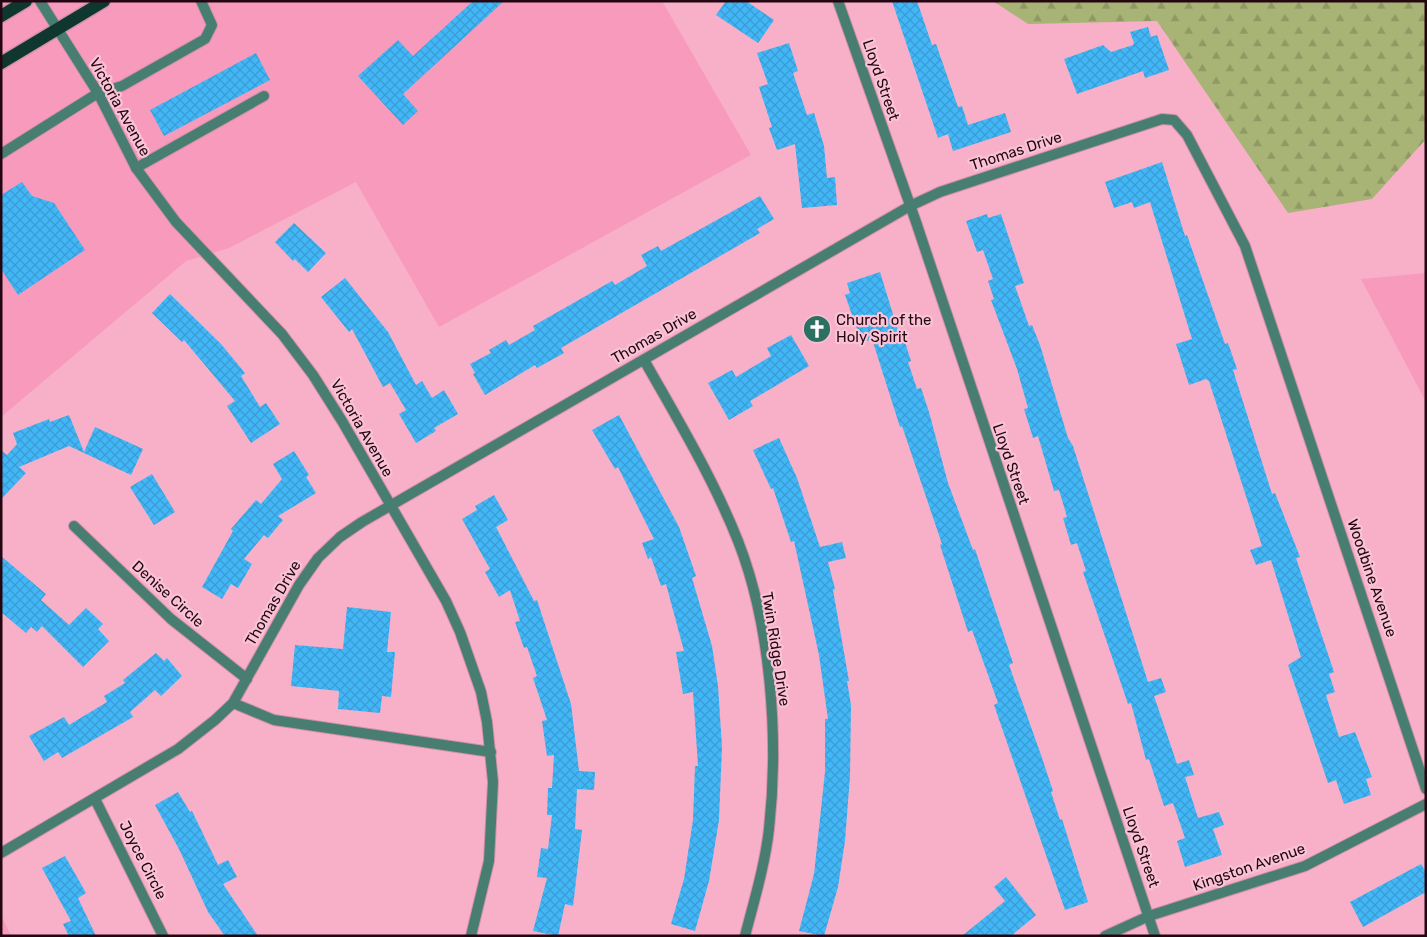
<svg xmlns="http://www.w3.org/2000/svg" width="1427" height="937" font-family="Rubik,sans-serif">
  <defs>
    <pattern id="forest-firs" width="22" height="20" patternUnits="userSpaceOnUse" patternTransform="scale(1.25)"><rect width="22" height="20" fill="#a8b475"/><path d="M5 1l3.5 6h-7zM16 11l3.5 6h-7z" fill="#909964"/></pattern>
    <pattern id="building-cross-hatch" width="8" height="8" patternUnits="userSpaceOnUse" patternTransform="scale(1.25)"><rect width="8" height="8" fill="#42b7f7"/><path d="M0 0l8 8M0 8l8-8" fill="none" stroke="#3a9cd3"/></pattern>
  </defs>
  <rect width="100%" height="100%" fill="#f7b0c8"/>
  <g fill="#f89abc">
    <polygon points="1,1 662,1 751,155 439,327 356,182 229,248 186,261 1,417"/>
    <polygon points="1426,273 1426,402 1361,279"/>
    <polygon points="1,915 11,936 1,936"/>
  </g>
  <polygon fill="url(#forest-firs)" points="993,1 1426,1 1426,139 1372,199 1288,213 1157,21 1028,24"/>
  <g fill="url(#building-cross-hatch)">
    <polygon points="473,1 504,1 403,94 418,111 403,125 358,76 398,40 413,56"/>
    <polygon points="726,1 746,1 774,20 758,43 716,15"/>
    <polygon points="892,1 917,1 932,45 936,44 958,107 962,106 968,125 1005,113 1011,132 953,151 948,134 938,138"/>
    <polygon points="1148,27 1151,37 1157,35 1169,70 1145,78 1143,71 1077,94 1064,59 1103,45 1111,52 1133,45 1134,43 1130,32"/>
    <polygon points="789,43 798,71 793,73 807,115 814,113 824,146 827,178 835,177 837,205 802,208 795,144 777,150 769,128 772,127 759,87 768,84 757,53"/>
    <polygon points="256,53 270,80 164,136 150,110"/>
    <polygon points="1162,162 1185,236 1187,235 1225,344 1228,343 1237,369 1233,370 1272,494 1275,493 1300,557 1296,558 1334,672 1329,674 1335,692 1326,695 1339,737 1355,732 1372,777 1366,779 1371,795 1344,804 1336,780 1328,783 1288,665 1301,657 1271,560 1256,565 1250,550 1262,546 1209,381 1206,379 1189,385 1176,344 1192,339 1150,202 1134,208 1132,202 1114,208 1105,182"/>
    <polygon points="22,182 32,196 54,203 85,250 18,295 1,269 1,195"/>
    <polygon points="760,196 774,219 757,229 760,233 561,348 564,353 537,368 535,365 485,395 473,374 475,373 470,364 491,353 489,350 506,340 509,345 535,330 533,326 612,281 615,285 647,266 641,255 658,246 661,251"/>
    <polygon points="987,214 988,218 1001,214 1024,283 1015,286 1029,326 1032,325 1040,345 1068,438 1073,446 1148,682 1161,678 1166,692 1154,696 1177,764 1189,760 1194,775 1185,777 1198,818 1219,812 1224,825 1213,829 1222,855 1185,867 1177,841 1185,838 1173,803 1164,806 1149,759 1146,760 1131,703 1128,704 1083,572 1086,571 1077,543 1071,545 1063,518 1067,517 1059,490 1054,491 1038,436 1033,438 1024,409 1028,408 1017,369 991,300 994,299 988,281 993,279 983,250 977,252 966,221"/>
    <polygon points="294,223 326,253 308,272 295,259 293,261 275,242"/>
    <polygon points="880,272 899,334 902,333 911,361 908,362 917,389 921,388 929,412 948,483 973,550 975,549 1013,663 1009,665 1041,755 1053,791 1051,792 1060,820 1062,819 1088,902 1065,910 994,705 998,703 972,630 968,632 940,545 942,544 902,426 900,427 872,339 862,343 845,295 850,293 847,283"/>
    <polygon points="345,278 388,332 416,385 422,381 432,398 444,390 458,414 434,428 436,431 416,443 399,414 406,410 390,383 383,387 352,329 349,332 321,297"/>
    <polygon points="170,294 221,344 245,373 241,376 260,407 266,403 280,424 251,443 227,406 235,401 184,340 182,342 152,313"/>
    <polygon points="791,335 809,366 750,401 753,406 729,420 708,383 732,370 736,377 771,356 767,348"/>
    <polygon points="69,415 84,452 95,427 143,449 131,475 69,446 19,467 26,473 1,499 1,450 7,455 17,444 13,433 49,419 50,422"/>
    <polygon points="619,415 679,527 696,576 692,578 712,646 718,686 722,747 719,820 709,881 695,931 671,924 684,879 693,820 695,766 698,766 693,692 683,694 676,652 684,651 666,584 661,586 651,557 648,559 642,543 654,539 618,467 615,469 592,430"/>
    <polygon points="779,438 797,478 820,547 842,542 846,558 828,562 835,589 833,590 849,681 847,681 851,705 850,776 845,841 838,887 824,936 799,931 814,874 825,772 825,719 828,719 819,655 794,541 791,542 773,488 771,489 753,450"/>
    <polygon points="294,451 309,475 306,477 316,493 278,516 283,520 268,538 264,535 244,559 252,564 238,588 231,584 222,599 202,587 233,531 231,529 256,500 261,504 282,479 273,464"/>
    <polygon points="152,474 175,512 154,525 130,487"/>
    <polygon points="494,495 508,520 496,527 534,601 537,600 571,704 579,771 595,772 594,790 577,789 575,829 582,830 573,906 565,904 558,936 533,931 547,878 537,877 541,848 548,849 552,815 547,815 548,788 552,788 554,755 547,756 542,721 547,720 533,678 537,676 527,647 524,648 515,622 520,621 510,590 499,597 485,572 490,569 462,519 477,510 475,506"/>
    <polygon points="1,556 46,594 41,600 69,625 86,608 103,624 98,629 109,641 83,667 42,626 37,632 31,627 26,633 1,612"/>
    <polygon points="347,607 391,612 387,652 395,652 391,697 382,696 380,713 338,709 339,691 291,686 295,645 343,649"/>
    <polygon points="156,653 164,661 167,658 182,676 161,696 155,690 130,712 133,717 62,758 58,752 44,761 29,736 64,717 69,725 107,702 104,696 125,683 123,680"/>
    <polygon points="178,792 190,812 192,811 218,865 228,860 237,877 223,884 258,936 225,936 208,912 180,851 155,805"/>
    <polygon points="65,856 86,893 78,898 96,936 69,936 63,924 71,921 42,868"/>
    <polygon points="1421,864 1426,872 1426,892 1363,927 1350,902"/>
    <polygon points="1006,877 1036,915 1011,936 962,936 1005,901 994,887"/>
  </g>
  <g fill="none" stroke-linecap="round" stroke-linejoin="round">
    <defs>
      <g id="lane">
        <polyline points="1,154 98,93 122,86 205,39 212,25 201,1"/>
        <polyline points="136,168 264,96"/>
        <polyline points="233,703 274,720 491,752"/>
      </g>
      <g id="street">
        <polyline points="40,1 98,93 136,168 176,222 282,334 313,375 342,421 446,601 460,632 481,692 487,722 493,782 489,861 471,936"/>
        <polyline points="838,1 916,222 1155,936"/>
        <path d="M 644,360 C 677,418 713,478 738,541 C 771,625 779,739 769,829 C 765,865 754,901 745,936"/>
        <polyline points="74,526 171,619 247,679"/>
        <polyline points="95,799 163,936"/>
        <polyline points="1,853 178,749 215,720 233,703 299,585 318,558 340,537 362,522 910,206 940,192 1162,119 1174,120 1187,135 1245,246 1426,789"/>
        <polyline points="1105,936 1149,916 1305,866 1426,804"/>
      </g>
      <g id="primary">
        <polyline points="1,16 26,1"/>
        <polyline points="1,63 104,1"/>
      </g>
    </defs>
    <use href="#lane" stroke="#d191a7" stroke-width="12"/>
    <use href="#street" stroke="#d191a7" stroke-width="12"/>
    <use href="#primary" stroke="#d191a7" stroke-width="15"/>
    <use href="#lane" stroke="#487e72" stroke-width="10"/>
    <use href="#street" stroke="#487e72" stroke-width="10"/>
    <use href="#primary" stroke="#0f372f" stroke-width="12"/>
  </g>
  <defs>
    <symbol id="church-disc" viewBox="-11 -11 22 22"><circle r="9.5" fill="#2d7062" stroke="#f9c3d5"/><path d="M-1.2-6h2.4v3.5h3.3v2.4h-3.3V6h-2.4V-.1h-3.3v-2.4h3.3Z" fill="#fff"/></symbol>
  </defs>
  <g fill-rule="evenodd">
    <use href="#church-disc" x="801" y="313" width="32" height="32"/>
  </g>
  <g text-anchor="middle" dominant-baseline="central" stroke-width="4.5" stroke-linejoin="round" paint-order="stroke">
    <g font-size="15" fill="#240613" stroke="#f9c3d5">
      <text transform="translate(881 80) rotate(71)">Lloyd Street</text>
      <text transform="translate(120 107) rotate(61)">Victoria Avenue</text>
      <text transform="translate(1016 151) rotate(-18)">Thomas Drive</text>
      <text transform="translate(654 336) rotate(-30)">Thomas Drive</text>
      <text transform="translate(362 428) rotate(60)">Victoria Avenue</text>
      <text transform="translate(1011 464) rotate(71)">Lloyd Street</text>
      <text transform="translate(1372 578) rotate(71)">Woodbine Avenue</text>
      <text transform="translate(168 594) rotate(42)">Denise Circle</text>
      <text transform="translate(273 603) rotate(-60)">Thomas Drive</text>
      <text transform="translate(776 649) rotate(81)">Twin Ridge Drive</text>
      <text transform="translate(1141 847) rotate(71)">Lloyd Street</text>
      <text transform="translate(143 860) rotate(63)">Joyce Circle</text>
      <text transform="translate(1249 867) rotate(-19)">Kingston Avenue</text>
    </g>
    <g font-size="15" fill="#240613" stroke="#f9c3d5" text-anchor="start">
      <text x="836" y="320">Church of the<tspan x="836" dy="17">Holy Spirit</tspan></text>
    </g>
  </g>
  <rect width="1427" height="937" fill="none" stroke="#240613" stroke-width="5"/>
</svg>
